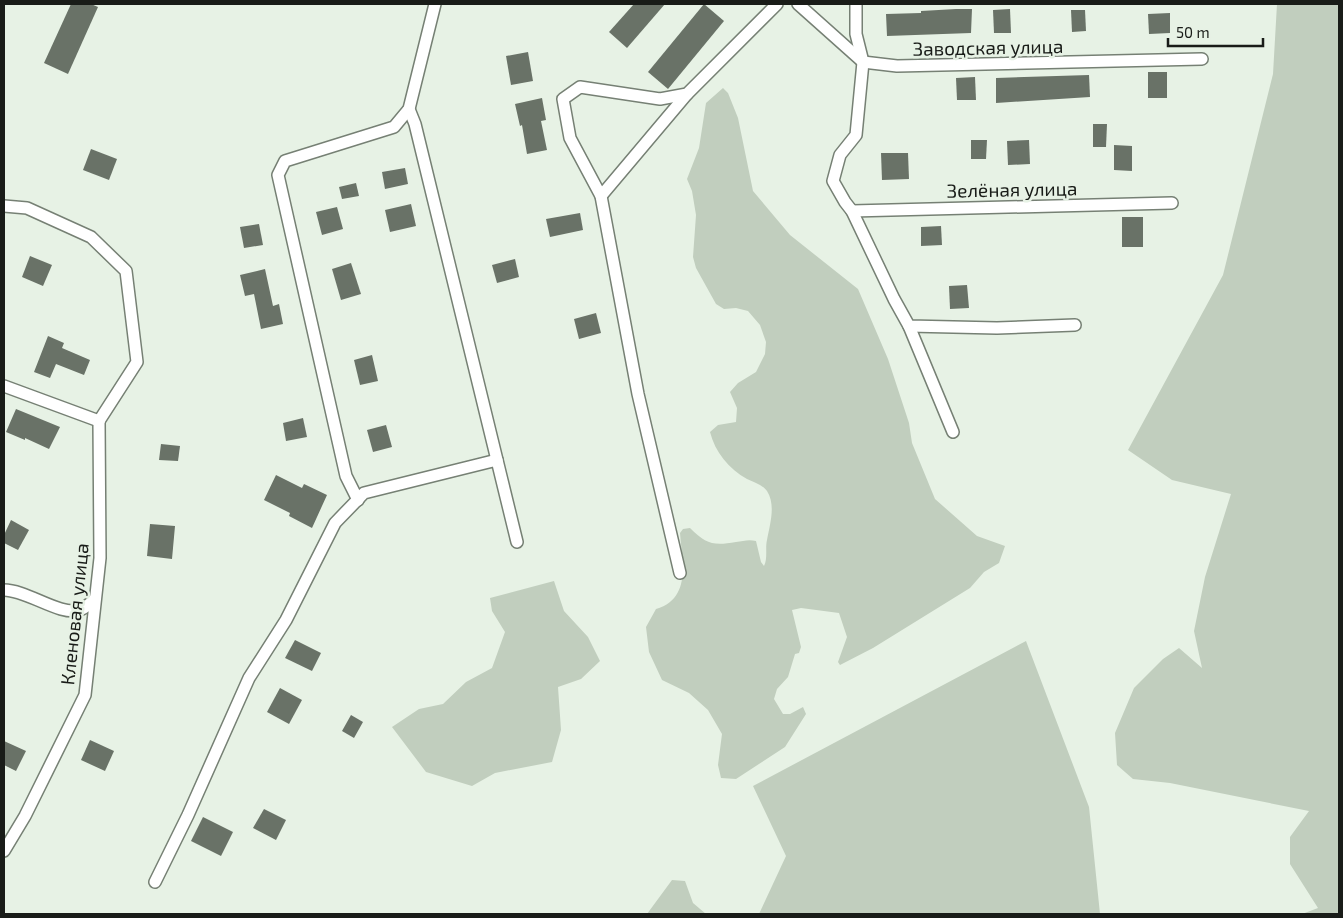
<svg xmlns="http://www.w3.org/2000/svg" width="1343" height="918" font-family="'Exo 2',sans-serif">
  <rect width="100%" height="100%" fill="#e7f2e5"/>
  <g fill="#c1cebe">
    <polygon points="1277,4 1339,4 1339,914 1302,914 1318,908 1290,864 1290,837 1309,811 1170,783 1133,779 1117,765 1115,733 1134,688 1163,659 1179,648 1202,668 1194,631 1205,577 1231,494 1172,480 1128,450 1223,275 1273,74"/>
    <path d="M 723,88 L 728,93 L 738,118 L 753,191 L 790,235 L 858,289 L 888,359 L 909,423 L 912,443 L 935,499 L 977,536 L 1005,546 L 999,563 L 984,572 L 970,588 L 873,648 L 840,665 L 838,662 L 847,637 L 839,613 L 801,608 L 792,610 L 801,647 L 799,653 L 795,654 L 788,677 L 777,689 L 774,699 L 783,714 L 790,714 L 803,707 L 806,714 L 785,747 L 736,779 L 721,778 L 718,765 L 722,734 L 708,710 L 689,693 L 662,680 L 649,652 L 646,627 L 656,609 C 692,598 682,561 680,533 L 683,529 L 690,528 C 706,544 713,546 736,542 C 743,541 749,539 756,541 L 761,562 L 764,566 C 768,558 765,548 767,540 C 770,524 776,505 767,491 C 763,485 753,482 747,479 C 729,469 715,452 710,432 L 718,425 L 736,422 L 737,408 L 730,392 L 738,383 L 756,372 L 765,354 L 766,342 L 760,325 L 748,311 L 736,308 L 724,309 L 716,304 L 696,268 L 693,257 L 696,215 L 692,191 L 687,179 L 699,148 L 706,103 Z"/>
    <polygon points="554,581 564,611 588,637 600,661 581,679 558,687 561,730 552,762 495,773 472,786 426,772 392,727 419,709 443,704 466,682 492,668 505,632 492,611 490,598"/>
    <polygon points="1026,641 1089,807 1100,914 759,914 786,856 753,786"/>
    <polygon points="672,880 685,881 693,903 706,914 647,914"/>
  </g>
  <g fill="#697267">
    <polygon points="71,4 91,4 98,7 68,74 44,63"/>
    <polygon points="634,4 665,4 627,48 609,32"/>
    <polygon points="704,4 724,21 668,89 648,72"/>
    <polygon points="956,9 972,9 971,33 887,36 886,14 921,13 921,11"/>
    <polygon points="1010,9 1011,33 994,33 993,10"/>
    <polygon points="1071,10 1085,10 1086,31 1072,32"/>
    <polygon points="1170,13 1170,33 1149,34 1148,14"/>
    <polygon points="528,52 533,81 511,85 506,56"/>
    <rect x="1148" y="72" width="19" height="26"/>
    <polygon points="1089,75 1090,97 996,103 996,78"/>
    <polygon points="975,77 976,100 957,100 956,78"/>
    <polygon points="542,98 546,120 541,121 547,150 527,154 522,125 520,126 515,104"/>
    <polygon points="1093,124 1107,124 1106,147 1093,147"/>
    <polygon points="971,140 987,140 986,159 971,159"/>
    <polygon points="1029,140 1030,164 1008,165 1007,141"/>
    <polygon points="1114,145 1132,146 1132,171 1114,170"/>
    <polygon points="91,149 117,159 109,180 83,170"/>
    <polygon points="881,153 908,153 909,179 882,180"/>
    <polygon points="405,168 408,184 385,189 382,172"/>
    <polygon points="356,183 359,196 342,199 339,187"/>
    <polygon points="411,204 416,226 390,232 385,210"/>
    <polygon points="337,207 343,229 322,235 316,212"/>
    <polygon points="580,213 583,230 550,237 546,219"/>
    <rect x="1122" y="217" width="21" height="30"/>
    <polygon points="259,224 263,245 244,248 240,227"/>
    <polygon points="941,226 942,245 921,246 921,227"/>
    <polygon points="30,256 52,265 43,286 22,277"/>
    <polygon points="515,259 519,277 497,283 492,265"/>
    <polygon points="351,263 361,294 341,300 332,269"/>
    <polygon points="265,269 273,306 279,304 283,324 261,329 254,294 245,296 240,275"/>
    <polygon points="967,285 969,308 950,309 949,286"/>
    <polygon points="596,313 601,333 579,339 574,319"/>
    <polygon points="48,336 64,343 62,348 90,360 84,375 56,364 50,378 34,372"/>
    <polygon points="372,355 378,381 360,385 354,360"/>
    <polygon points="16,409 60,427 49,449 25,438 25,440 6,432"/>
    <polygon points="303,418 307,437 286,441 283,423"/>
    <polygon points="386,425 392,447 373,452 367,430"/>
    <polygon points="161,444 180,446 178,461 159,460"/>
    <polygon points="276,475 302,488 304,484 327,495 312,528 289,516 290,513 264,500"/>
    <polygon points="11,520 29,530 18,550 4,543 4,535"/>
    <polygon points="150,524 175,526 172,559 147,556"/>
    <polygon points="295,640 321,653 312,671 285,658"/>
    <polygon points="280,688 302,700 289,724 267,712"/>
    <polygon points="351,715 363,722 354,738 342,731"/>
    <polygon points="90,740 114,751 105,771 81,760"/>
    <polygon points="4,741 26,751 16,771 4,765"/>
    <polygon points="264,809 286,820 276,840 253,828"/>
    <polygon points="203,817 233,832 221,856 191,841"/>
  </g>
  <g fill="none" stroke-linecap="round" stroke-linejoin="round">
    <defs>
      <g id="minor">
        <polyline points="798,4 863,62 897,66 1202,59"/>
        <polyline points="856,4 856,34 863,62 856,135 840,155 833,181 845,202 852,211 894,299 909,326 997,328 1075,325"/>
        <polyline points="409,109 415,124 517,542"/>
        <polyline points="601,196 687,94"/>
        <polyline points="4,206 27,208 91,237 126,271 137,362 99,421"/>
        <polyline points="852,211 1172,203"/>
        <polyline points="909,326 953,432"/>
        <polyline points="4,386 99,421"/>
        <polyline points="358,500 346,476 278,175 285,161 394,127 409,109 435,4"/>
        <polyline points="680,573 638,394 601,196 570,138 563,99 580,87 660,99 687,94 777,4"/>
        <path d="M 4,590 C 27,590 60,616 79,610 C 85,609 90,603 95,599"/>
        <polyline points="4,851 25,816 85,695 100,558 99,421"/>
        <polyline points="155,882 188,815 249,678 286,620 335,523 364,493 497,460"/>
      </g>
    </defs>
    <use href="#minor" stroke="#768074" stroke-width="14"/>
    <use href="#minor" stroke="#fff" stroke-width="11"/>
  </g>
  <g text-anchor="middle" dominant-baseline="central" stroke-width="5" stroke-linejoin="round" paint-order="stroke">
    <g font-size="19" fill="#191c18" stroke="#e7f2e5">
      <text transform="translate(988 47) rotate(-1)">Заводская улица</text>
      <text transform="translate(1012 189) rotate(-1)">Зелёная улица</text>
      <text transform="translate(74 614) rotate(-84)">Кленовая улица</text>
    </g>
  </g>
  <rect width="1343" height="918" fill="none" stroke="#191c18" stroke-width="10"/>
  <path d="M1168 38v8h95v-8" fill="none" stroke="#191c18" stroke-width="2.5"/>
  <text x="1176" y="38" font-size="15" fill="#191c18" stroke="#e7f2e5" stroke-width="4" paint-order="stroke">50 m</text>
</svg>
